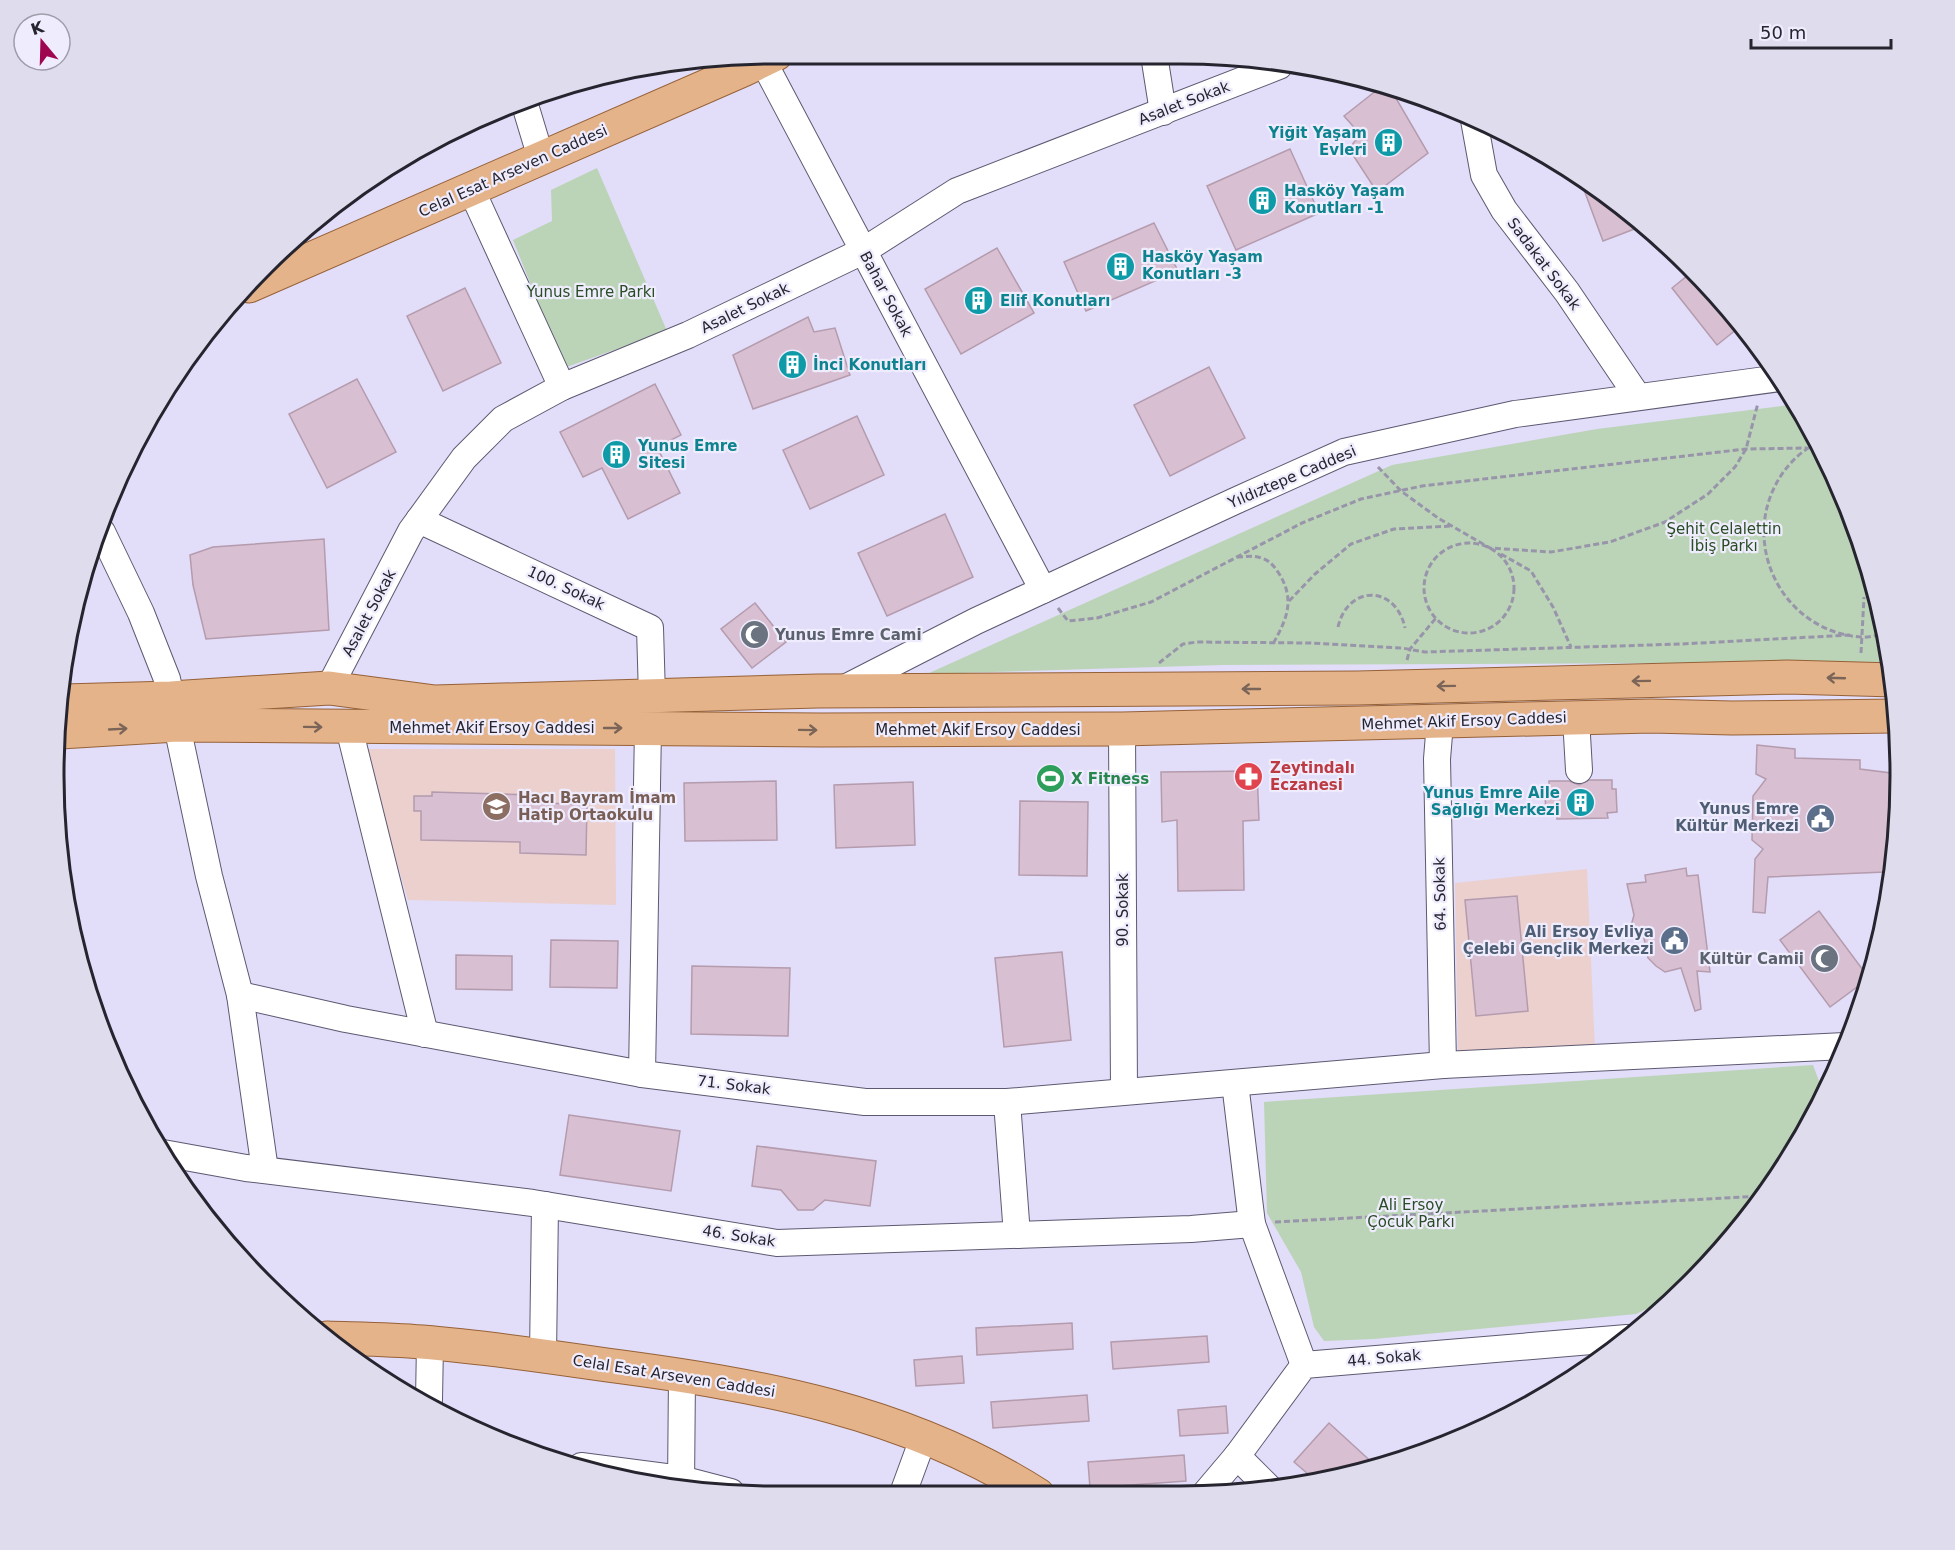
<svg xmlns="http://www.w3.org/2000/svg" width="1955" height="1550" font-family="'DejaVu Sans',sans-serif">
  <rect width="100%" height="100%" fill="#e2ddf9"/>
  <g fill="#ebd0ce">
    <polygon points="363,749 615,749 616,905 408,900"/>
    <polygon points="1587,869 1595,1050 1458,1052 1455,883"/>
  </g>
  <g fill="#bbd4b7">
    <polygon points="597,168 667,331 564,368 513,240 552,221 551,190"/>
    <polygon points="1797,404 1805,415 1863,544 1890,662 1222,665 927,674 1392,465 1597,429"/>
    <polygon points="1813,1065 1825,1097 1752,1214 1675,1296 1636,1314 1374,1339 1324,1341 1314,1327 1301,1272 1267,1213 1264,1102"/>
  </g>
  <g fill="#d8bfd1" stroke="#b49bad" stroke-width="1.5">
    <polygon points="1382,86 1390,88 1428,153 1377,192 1349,149 1360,134 1344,116"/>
    <polygon points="1290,149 1319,213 1236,250 1207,186"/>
    <polygon points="1580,179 1645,225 1603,241"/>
    <polygon points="1154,223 1178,271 1086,311 1064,262"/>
    <polygon points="997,248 1034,313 961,354 925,289"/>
    <polygon points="1692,272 1742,325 1717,345 1672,288"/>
    <polygon points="465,288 501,363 443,391 407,316"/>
    <polygon points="808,317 814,332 835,328 850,375 753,409 733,355"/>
    <polygon points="1209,367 1245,438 1170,476 1134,405"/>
    <polygon points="357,379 396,452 327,488 289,414"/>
    <polygon points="655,384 681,435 657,447 680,493 628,519 602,468 583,477 560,432"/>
    <polygon points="857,416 884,475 810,509 783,450"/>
    <polygon points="945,514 973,577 887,616 858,553"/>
    <polygon points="324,539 329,630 206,639 193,585 190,555 213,547"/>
    <polygon points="755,603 786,642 752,668 721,629"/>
    <polygon points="1757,745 1795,749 1795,758 1860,760 1860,769 1891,773 1885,872 1768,877 1765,913 1753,912 1755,859 1763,849 1752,840 1753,796 1766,779 1756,774"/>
    <polygon points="1257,771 1259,820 1243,821 1244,890 1178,891 1177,820 1162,822 1161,772"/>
    <polygon points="1589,780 1612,780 1612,789 1616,789 1617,812 1607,813 1608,818 1557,819 1557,815 1546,816 1545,792 1549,792 1549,781 1569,781 1579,785"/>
    <polygon points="776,781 777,840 685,841 684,783"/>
    <polygon points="913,782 915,845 836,848 834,785"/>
    <polygon points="432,792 531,795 531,803 587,804 586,855 520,853 520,842 421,840 421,811 414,811 414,796 432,796"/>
    <polygon points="1020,801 1088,802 1087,876 1019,875"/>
    <polygon points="1686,868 1687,876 1698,875 1710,972 1697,971 1701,1009 1695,1011 1681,968 1665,972 1656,966 1648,958 1643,933 1629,933 1634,915 1627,884 1646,882 1645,875"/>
    <polygon points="1517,896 1528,1011 1476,1016 1465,900"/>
    <polygon points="1819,911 1869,978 1830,1007 1780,940"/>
    <polygon points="551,940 618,941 617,988 550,987"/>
    <polygon points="1062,952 1071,1040 1004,1047 995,958"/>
    <polygon points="456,955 512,956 512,990 456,989"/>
    <polygon points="692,966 790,968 788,1036 691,1034"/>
    <polygon points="569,1115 680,1131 671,1191 560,1175"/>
    <polygon points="757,1146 876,1161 870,1206 825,1200 813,1210 798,1210 781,1190 752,1186"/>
    <polygon points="1072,1323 1073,1349 977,1355 976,1328"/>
    <polygon points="1207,1336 1209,1362 1113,1369 1111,1342"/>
    <polygon points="962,1356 964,1383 916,1386 914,1360"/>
    <polygon points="1087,1395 1089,1421 993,1428 991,1402"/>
    <polygon points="1226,1406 1228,1433 1180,1436 1178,1410"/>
    <polygon points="1329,1423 1377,1467 1367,1471 1315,1480 1294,1462"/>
    <polygon points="1184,1455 1186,1481 1090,1488 1088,1462"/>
  </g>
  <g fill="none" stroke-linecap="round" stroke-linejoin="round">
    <defs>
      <g id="minor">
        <polyline points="1154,55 1163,112"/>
        <polyline points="763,61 1043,590"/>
        <polyline points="525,105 541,158"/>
        <polyline points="1474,120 1484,175 1504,210 1567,292 1638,397"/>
        <polyline points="471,189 562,387"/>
        <polyline points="419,520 650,628 652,696"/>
        <polyline points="102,532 141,613 167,679 209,876 240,995 265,1170"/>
        <polyline points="329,688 411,531 464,458 503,419 562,387 688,335 863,251 957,191 1279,66"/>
        <polyline points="841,690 976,621 1235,501 1344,452 1515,414 1780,378"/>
        <polyline points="1576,718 1579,770"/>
        <polyline points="1440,722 1437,759 1443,1065"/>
        <polyline points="349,728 425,1034"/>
        <polyline points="1122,729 1124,1091"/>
        <polyline points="240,995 346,1019 642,1074 865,1102 1007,1102 1443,1065 1845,1046"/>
        <polyline points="642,1074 648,728"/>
        <polyline points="1235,1083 1252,1224 1304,1365"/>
        <polyline points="1007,1102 1017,1235"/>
        <polyline points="163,1153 246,1168 533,1203 777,1243 1191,1229 1252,1224"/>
        <polyline points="543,1356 545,1205"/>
        <polyline points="429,1400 430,1343"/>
        <polyline points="1237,1456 1269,1488"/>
        <polyline points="581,1466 681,1479 731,1492"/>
        <polyline points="681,1487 682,1375"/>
        <polyline points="1204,1495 1237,1456 1304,1365 1627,1338"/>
        <polyline points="902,1496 924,1436"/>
      </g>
      <g id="major">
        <polyline points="249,286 743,70 776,54"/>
        <polyline points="64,701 171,698 329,688 435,702 818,691 1357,688 1787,677 1895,680"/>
        <polyline points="60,732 177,725 821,730 1122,729 1651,716 1732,718 1896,716"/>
        <path d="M 327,1338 C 358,1339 391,1339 422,1342 C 484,1347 546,1356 607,1365 C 760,1385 906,1411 1038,1495"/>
      </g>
    </defs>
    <use href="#minor" stroke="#5d5971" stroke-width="28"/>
    <use href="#major" stroke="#966137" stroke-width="35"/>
    <g stroke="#9895aa" stroke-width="3" stroke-dasharray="6 3" stroke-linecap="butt">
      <path d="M 1817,443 C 1799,452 1785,467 1776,484 C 1741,550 1786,632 1861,637 C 1868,638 1877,635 1884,634"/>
      <polyline points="1378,467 1401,491 1438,518 1490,548 1551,552 1610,542 1665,522 1708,494 1735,467 1746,449 1758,403"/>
      <circle cx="1469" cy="588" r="45"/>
      <polyline points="1501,554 1531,571 1553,607 1571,647"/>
      <path d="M 1237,557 C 1245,557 1254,555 1261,558 C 1269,560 1273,565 1278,572 C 1295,598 1288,617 1274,642"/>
      <polyline points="1289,601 1315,574 1351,544 1394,529 1452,526"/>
      <polyline points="1058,608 1068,621 1097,618 1151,602 1302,523 1361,499 1422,486 1746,449 1807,448"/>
      <path d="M 1338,627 C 1348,584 1396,585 1405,628"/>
      <polyline points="1861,653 1864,597"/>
      <polyline points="1407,660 1410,649 1436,618"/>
      <polyline points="1159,663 1183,644 1197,642 1309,643 1402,648 1425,652 1681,644 1850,635"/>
      <polyline points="1275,1222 1763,1196"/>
    </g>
    <use href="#minor" stroke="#fff" stroke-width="26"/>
    <use href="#major" stroke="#e4b38a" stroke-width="33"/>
  </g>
  <defs><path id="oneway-shaft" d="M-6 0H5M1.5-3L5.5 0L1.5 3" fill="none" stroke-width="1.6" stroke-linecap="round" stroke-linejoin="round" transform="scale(1.5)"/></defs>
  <g stroke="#7b6558">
    <use href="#oneway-shaft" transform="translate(1836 678) rotate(-178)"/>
    <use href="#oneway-shaft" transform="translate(1641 681) rotate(179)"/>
    <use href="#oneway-shaft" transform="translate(1446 686) rotate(179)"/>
    <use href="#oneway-shaft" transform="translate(1251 689) rotate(180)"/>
    <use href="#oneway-shaft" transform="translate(313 727) rotate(1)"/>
    <use href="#oneway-shaft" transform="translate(613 728)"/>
    <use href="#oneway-shaft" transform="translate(118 729) rotate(-3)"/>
    <use href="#oneway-shaft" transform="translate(808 730) rotate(1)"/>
  </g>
  <defs>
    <symbol id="building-disc" viewBox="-11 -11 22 22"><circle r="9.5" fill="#0f9aa8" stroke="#efecfd"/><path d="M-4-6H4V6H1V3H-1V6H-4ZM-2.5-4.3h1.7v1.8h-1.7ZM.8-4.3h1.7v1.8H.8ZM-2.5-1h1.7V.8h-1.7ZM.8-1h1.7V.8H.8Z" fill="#fff"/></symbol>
    <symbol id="mosque-disc" viewBox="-11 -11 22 22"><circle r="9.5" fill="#6b7280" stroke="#efecfd"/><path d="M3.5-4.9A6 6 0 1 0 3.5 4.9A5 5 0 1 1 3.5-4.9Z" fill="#fff"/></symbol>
    <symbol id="pharmacy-disc" viewBox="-11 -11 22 22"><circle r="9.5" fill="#e0444e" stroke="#efecfd"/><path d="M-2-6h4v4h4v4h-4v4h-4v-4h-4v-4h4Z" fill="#fff"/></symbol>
    <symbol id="stadium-disc" viewBox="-11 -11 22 22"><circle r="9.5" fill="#2e9e5b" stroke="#efecfd"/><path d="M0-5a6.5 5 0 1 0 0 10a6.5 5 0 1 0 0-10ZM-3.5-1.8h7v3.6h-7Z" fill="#fff"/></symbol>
    <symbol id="school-disc" viewBox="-11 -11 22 22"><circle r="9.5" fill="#8d6e63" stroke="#efecfd"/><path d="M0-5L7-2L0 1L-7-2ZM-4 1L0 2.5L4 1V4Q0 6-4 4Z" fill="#fff"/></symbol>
    <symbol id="civic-disc" viewBox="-11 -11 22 22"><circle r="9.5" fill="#5c6f8a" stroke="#efecfd"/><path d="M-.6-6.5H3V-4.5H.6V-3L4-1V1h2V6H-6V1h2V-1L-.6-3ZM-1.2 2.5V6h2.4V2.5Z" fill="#fff"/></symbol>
  </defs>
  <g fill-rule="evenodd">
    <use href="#building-disc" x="1372" y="126" width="33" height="33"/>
    <use href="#building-disc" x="1246" y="184" width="33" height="33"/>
    <use href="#building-disc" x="1104" y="250" width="33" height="33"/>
    <use href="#building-disc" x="962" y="284" width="33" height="33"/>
    <use href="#building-disc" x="776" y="348" width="33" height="33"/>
    <use href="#building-disc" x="600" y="438" width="33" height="33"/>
    <use href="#mosque-disc" x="738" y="618" width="33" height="33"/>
    <use href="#pharmacy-disc" x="1232" y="760" width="33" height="33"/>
    <use href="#stadium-disc" x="1034" y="762" width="33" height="33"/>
    <use href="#building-disc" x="1564" y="786" width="33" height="33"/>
    <use href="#school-disc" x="480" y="790" width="33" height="33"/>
    <use href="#civic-disc" x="1804" y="802" width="33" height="33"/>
    <use href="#civic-disc" x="1658" y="924" width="33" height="33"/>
    <use href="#mosque-disc" x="1808" y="942" width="33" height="33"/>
  </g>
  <g text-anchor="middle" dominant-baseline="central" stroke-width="4.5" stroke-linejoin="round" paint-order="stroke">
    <g font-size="15" fill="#26252f" stroke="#efecfd">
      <text transform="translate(1184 103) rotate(-21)">Asalet Sokak</text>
      <text transform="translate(513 171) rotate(-24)">Celal Esat Arseven Caddesi</text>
      <text transform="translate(1544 264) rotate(53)">Sadakat Sokak</text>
      <text transform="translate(886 294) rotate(62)">Bahar Sokak</text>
      <text transform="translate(745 308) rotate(-26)">Asalet Sokak</text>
      <text transform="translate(1292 477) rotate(-23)">Yıldıztepe Caddesi</text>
      <text transform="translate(566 588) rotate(25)">100. Sokak</text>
      <text transform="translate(369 613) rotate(-62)">Asalet Sokak</text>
      <text transform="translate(1464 721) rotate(-2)">Mehmet Akif Ersoy Caddesi</text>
      <text x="492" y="728">Mehmet Akif Ersoy Caddesi</text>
      <text x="978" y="730">Mehmet Akif Ersoy Caddesi</text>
      <text transform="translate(1440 894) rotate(-91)">64. Sokak</text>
      <text transform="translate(1123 910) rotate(-90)">90. Sokak</text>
      <text transform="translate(734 1085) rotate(7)">71. Sokak</text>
      <text transform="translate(739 1236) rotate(9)">46. Sokak</text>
      <text transform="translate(1384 1358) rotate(-5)">44. Sokak</text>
      <text transform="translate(674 1376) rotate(9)">Celal Esat Arseven Caddesi</text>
    </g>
    <g font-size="15" font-weight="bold" fill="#0d838f" stroke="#efecfd" text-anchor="start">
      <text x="1367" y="133" text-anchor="end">Yiğit Yaşam<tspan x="1367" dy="17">Evleri</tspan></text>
      <text x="1284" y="191">Hasköy Yaşam<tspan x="1284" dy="17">Konutları -1</tspan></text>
      <text x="1142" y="257">Hasköy Yaşam<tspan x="1142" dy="17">Konutları -3</tspan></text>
      <text x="1000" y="301">Elif Konutları</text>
      <text x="813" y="365">İnci Konutları</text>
      <text x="638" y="446">Yunus Emre<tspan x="638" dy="17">Sitesi</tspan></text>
      <text x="1560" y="793" text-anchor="end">Yunus Emre Aile<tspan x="1560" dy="17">Sağlığı Merkezi</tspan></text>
    </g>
    <g font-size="15" fill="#284c23" stroke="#efecfd">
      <text x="591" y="292">Yunus Emre Parkı</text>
      <text x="1724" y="529">Şehit Celalettin<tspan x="1724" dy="17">İbiş Parkı</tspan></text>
      <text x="1411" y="1205">Ali Ersoy<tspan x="1411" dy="17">Çocuk Parkı</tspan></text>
    </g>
    <g font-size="15" font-weight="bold" fill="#5b616d" stroke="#efecfd" text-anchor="start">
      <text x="775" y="635">Yunus Emre Cami</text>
      <text x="1804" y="959" text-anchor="end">Kültür Camii</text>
    </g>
    <g font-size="15" font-weight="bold" fill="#be3a42" stroke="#efecfd" text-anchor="start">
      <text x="1270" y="768">Zeytindalı<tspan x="1270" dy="17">Eczanesi</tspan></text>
    </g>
    <g font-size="15" font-weight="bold" fill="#27864d" stroke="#efecfd" text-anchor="start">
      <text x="1071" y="779">X Fitness</text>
    </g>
    <g font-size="15" font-weight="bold" fill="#785e54" stroke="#efecfd" text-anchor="start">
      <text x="518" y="798">Hacı Bayram İmam<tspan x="518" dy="17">Hatip Ortaokulu</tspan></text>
    </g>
    <g font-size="15" font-weight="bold" fill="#4e5e75" stroke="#efecfd" text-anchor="end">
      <text x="1799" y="809">Yunus Emre<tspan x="1799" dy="17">Kültür Merkezi</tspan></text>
      <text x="1654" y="932">Ali Ersoy Evliya<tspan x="1654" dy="17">Çelebi Gençlik Merkezi</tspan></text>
    </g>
  </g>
  <path d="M0 0H1955V1550H0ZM774 64H1180A710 710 0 0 1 1890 774V776A710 710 0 0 1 1180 1486H774A710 710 0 0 1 64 776V774A710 710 0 0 1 774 64Z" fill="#dfdced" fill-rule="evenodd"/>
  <path fill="none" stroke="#26252f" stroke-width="3" d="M774 64H1180A710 710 0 0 1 1890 774V776A710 710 0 0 1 1180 1486H774A710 710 0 0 1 64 776V774A710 710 0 0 1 774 64Z"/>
  <g transform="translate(42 42) rotate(341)"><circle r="28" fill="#efecfd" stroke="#9f9cab" stroke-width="1.5"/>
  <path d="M0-4.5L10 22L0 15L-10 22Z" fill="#9e064f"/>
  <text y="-9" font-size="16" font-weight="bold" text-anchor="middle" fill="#26252f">K</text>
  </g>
  <path d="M1751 39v9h140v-9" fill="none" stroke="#26252f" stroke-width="3"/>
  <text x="1760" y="39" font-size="18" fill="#26252f" stroke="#efecfd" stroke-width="4.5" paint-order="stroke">50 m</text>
</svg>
